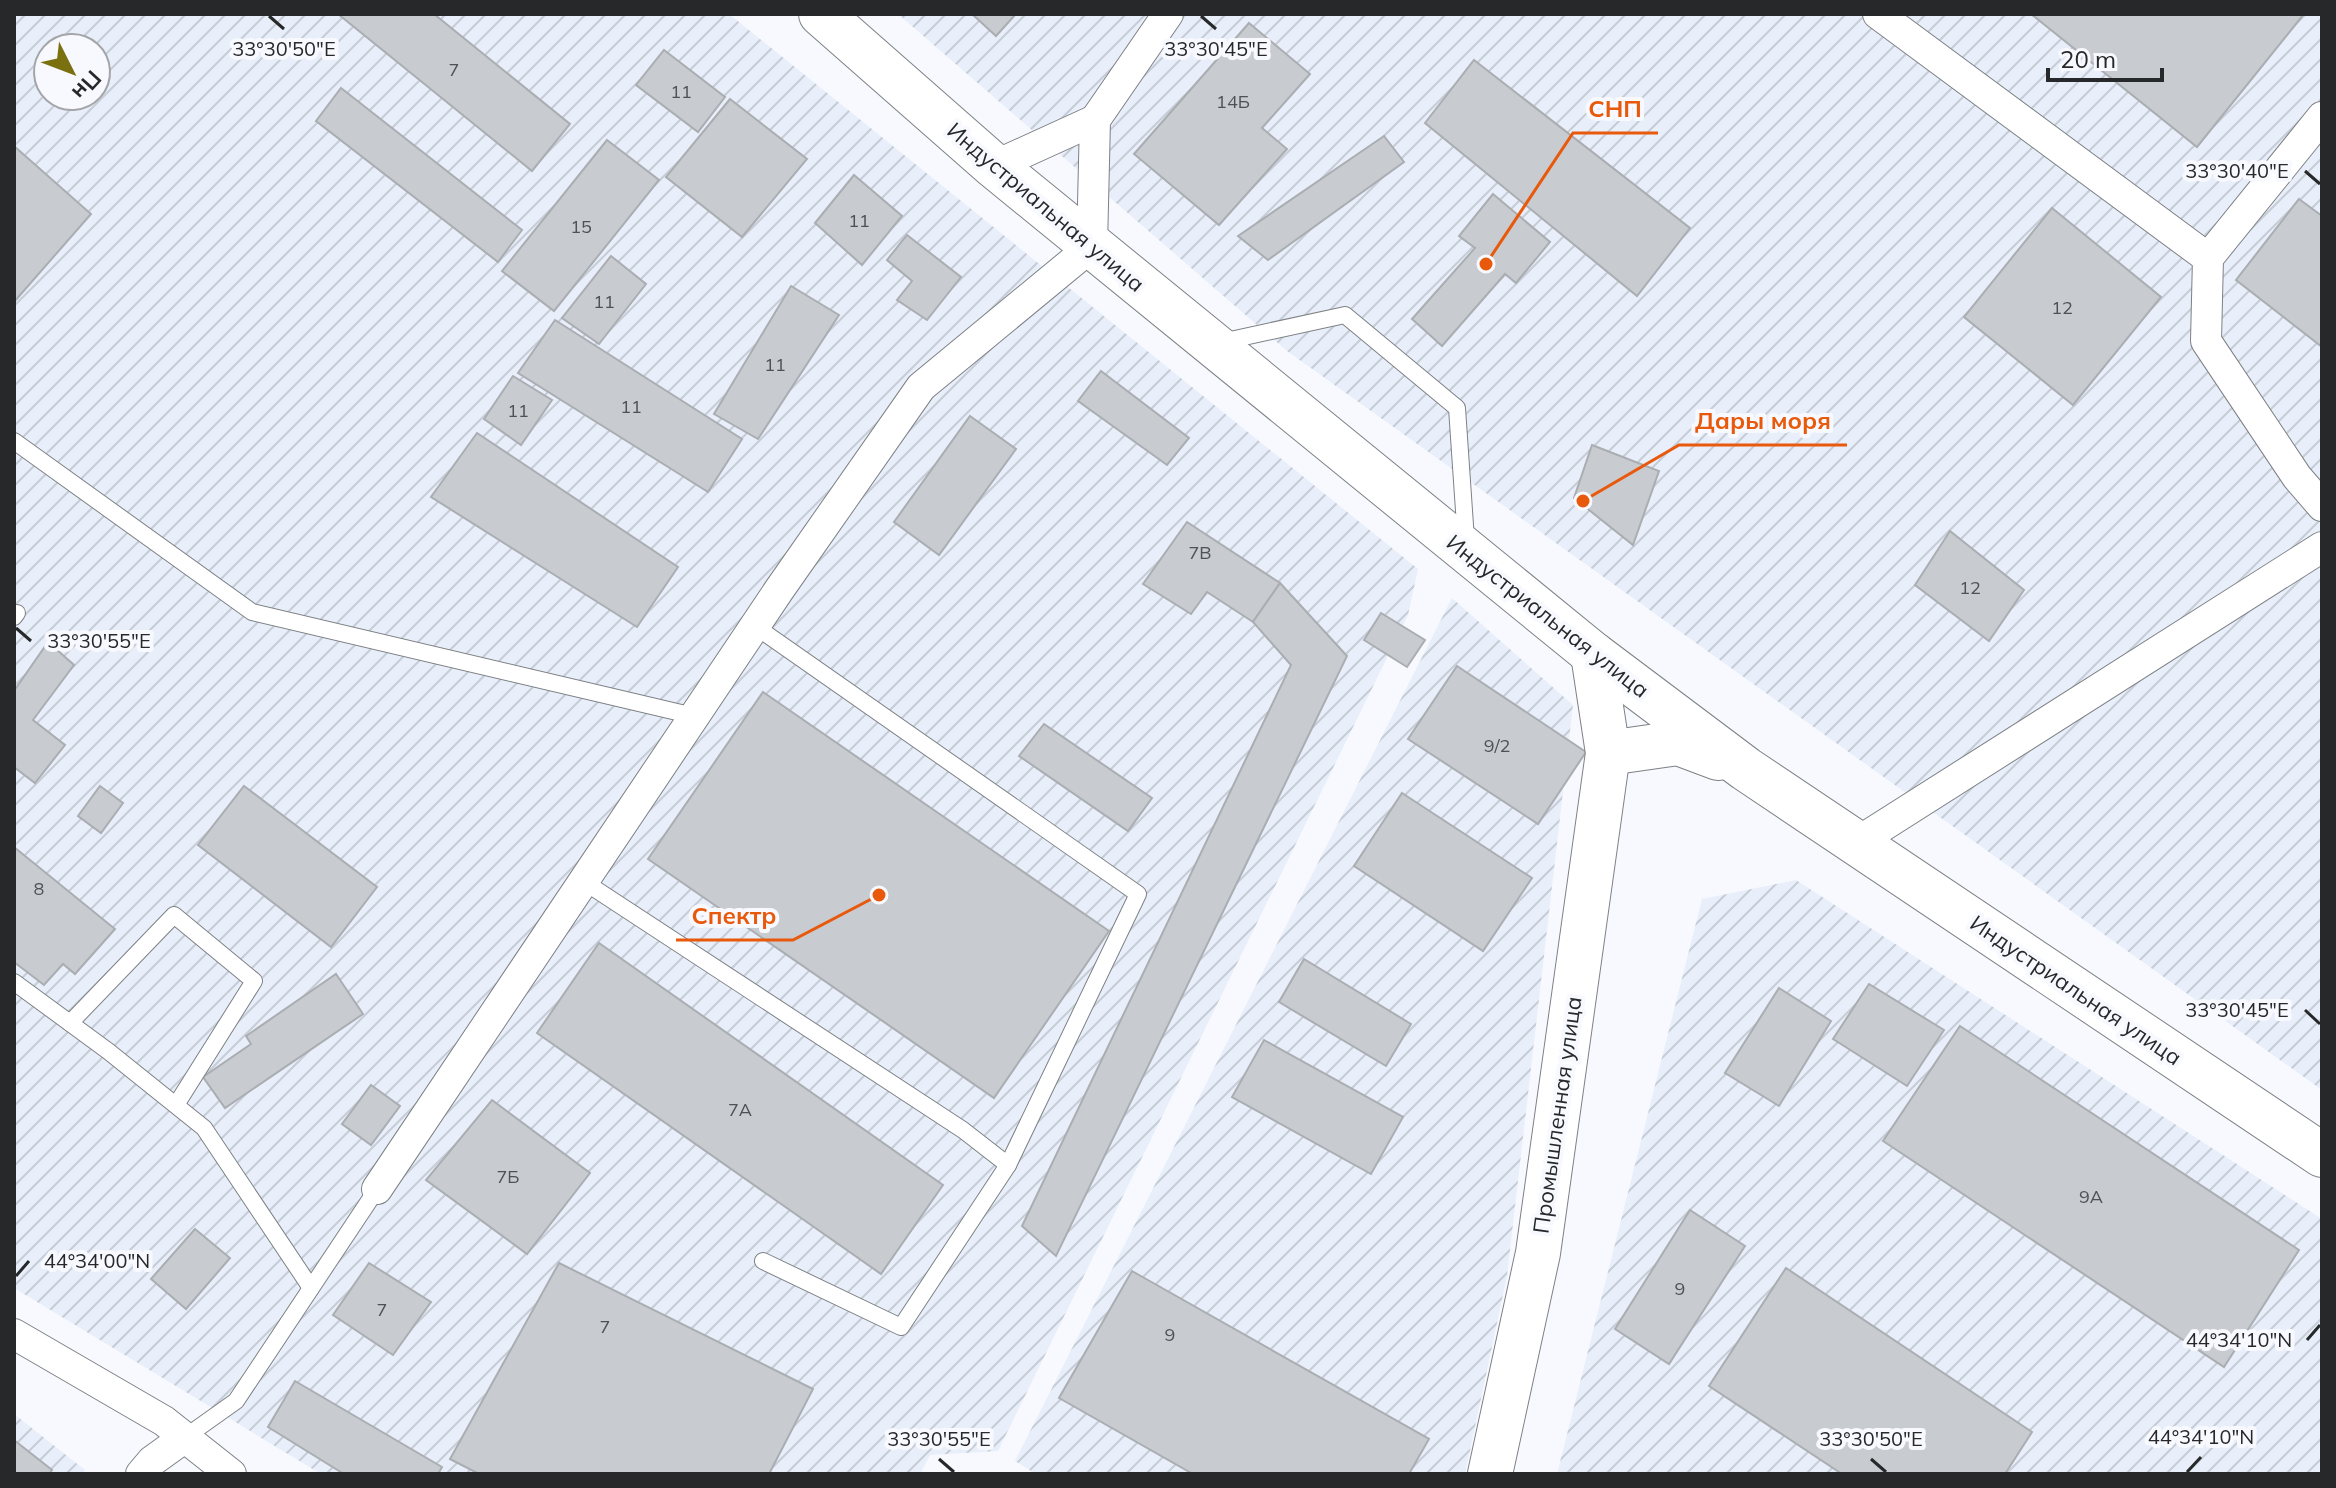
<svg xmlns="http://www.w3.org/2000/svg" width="2336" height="1488" font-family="Mulish,sans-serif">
  <defs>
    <pattern id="industrial-furrows" width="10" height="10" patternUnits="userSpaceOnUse" patternTransform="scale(2)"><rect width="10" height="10" fill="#e8effa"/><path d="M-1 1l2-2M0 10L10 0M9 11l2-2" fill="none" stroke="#c7cdd6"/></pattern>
  </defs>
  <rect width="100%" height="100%" fill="#f7f9fe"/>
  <g fill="url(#industrial-furrows)" fill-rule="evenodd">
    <path d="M 14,14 L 729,14 L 1418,569 L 1408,615 L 998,1451 L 930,1455 L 920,1474 L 321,1474 L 14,1288 ZM 48,48 L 96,48 L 96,96 L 48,96 Z"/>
    <polygon points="898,14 2322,14 2322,1090 1287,351"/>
    <polygon points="1452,598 1573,705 1507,1276 1465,1474 1036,1474 1015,1461"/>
    <polygon points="1796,880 2322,1219 2322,1474 1557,1474 1702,899"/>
    <polygon points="14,1414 85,1470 82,1474 14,1474"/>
  </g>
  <g fill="#c8cbd0" stroke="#aaadb1" stroke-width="2">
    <polygon points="338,14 434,14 570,124 532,171"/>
    <polygon points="972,14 1013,14 1015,15 996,36"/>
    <polygon points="2031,14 2304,14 2197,147"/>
    <polygon points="1249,23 1310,74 1262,128 1287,149 1219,225 1134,154"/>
    <polygon points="664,50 725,97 698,132 636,85"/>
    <polygon points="1474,60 1690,228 1637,296 1425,123"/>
    <polygon points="341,88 522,230 498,262 316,121"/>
    <polygon points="730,99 807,159 742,237 666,177"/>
    <polygon points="1384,136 1404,162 1268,260 1238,236"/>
    <polygon points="607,140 659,180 554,311 502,271"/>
    <polygon points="14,146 91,214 14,302"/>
    <polygon points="854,175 902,216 862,265 815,223"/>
    <polygon points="1493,194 1550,242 1516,283 1505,274 1442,346 1412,319 1475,248 1459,236"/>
    <polygon points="2299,199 2322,216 2322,347 2236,280"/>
    <polygon points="2052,208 2161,297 2073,405 1964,317"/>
    <polygon points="907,235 961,277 927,320 897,300 912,281 887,260"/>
    <polygon points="611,256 646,284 599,344 562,318"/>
    <polygon points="791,286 839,315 758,439 714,414"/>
    <polygon points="555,320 742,439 708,492 518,373"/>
    <polygon points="1101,371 1189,438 1167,465 1078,401"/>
    <polygon points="513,376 552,400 521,445 484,419"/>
    <polygon points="970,416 1016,449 939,555 894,522"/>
    <polygon points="477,433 678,567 637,627 431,497"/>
    <polygon points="1592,445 1659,471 1633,545 1574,498"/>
    <polygon points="1187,522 1280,583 1253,622 1207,592 1191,614 1143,584"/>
    <polygon points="1950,531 2024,590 1989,641 1915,585"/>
    <polygon points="1280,583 1347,656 1056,1256 1022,1226 1291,665 1253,622"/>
    <polygon points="1381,613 1425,640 1407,667 1364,640"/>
    <polygon points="48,642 74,665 33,720 65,745 35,783 14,767 14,691"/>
    <polygon points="1457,666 1586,752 1538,824 1408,739"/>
    <polygon points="763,692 1109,931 994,1098 648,859"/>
    <polygon points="1044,724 1152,798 1128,831 1019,756"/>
    <polygon points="100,786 123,803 101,833 78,816"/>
    <polygon points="244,786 377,887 331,947 198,845"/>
    <polygon points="1402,793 1532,878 1483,951 1354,866"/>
    <polygon points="14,847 115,929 75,974 63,964 44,985 14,962"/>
    <polygon points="599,943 943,1185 881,1274 537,1033"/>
    <polygon points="1304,959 1411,1024 1386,1066 1279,1002"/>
    <polygon points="336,974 363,1014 225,1108 203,1077 251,1044 246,1036"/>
    <polygon points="1869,984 1944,1030 1907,1086 1833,1039"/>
    <polygon points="1779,988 1831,1021 1779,1106 1725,1073"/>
    <polygon points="1960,1026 2299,1250 2224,1367 1883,1141"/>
    <polygon points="1264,1040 1403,1117 1371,1174 1232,1097"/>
    <polygon points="371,1085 400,1106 371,1145 342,1124"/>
    <polygon points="492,1100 590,1173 527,1254 426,1180"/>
    <polygon points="1690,1210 1745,1246 1669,1364 1615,1329"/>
    <polygon points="195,1229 230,1258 186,1309 151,1279"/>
    <polygon points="369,1263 431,1302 393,1355 333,1315"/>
    <polygon points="559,1263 813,1389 769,1474 479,1474 450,1459"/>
    <polygon points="1786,1268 2032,1432 2005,1474 1842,1474 1709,1386"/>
    <polygon points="1132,1271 1429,1439 1409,1474 1193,1474 1059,1398"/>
    <polygon points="295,1381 442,1467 438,1474 344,1474 268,1427"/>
    <polygon points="14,1440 52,1470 49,1474 14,1474"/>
  </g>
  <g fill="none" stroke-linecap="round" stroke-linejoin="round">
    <defs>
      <g id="lane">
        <polyline points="1221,342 1345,315 1457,408 1466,540"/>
        <polyline points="14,441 252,612 694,716"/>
        <polyline points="14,617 17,613"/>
        <polyline points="755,626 1138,894 1008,1165"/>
        <polyline points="583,881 963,1130 1008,1165 901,1327 763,1261"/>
        <polyline points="14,982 108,1051 204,1128 311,1288"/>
        <polyline points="70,1023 174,915 254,981 176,1105"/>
        <polyline points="184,1438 236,1401 377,1189"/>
      </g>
      <g id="street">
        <polyline points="1878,14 2208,258"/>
        <polyline points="2322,117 2208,258 2206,341 2297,477 2322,506"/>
        <polyline points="994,166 1095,120"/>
        <polyline points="1856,843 2322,547"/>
        <polyline points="377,1189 779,590 921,387 1092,246 1095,120 1168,14"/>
        <polyline points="14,1334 164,1421 231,1474"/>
        <polyline points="141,1474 152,1461 184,1438"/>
      </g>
      <g id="secondary">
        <polyline points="821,14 994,166 1593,654 1746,769 2322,1155"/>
        <polyline points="1608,753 1678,743 1718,758"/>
        <polyline points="1490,1474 1538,1253 1608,753 1593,654"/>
      </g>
    </defs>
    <use href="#lane" stroke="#7e8185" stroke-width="18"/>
    <use href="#street" stroke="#7e8185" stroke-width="32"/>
    <use href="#secondary" stroke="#7e8185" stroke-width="46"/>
    <use href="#lane" stroke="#fff" stroke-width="16"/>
    <use href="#street" stroke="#fff" stroke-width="30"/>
    <use href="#secondary" stroke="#fff" stroke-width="44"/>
  </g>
  <path fill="none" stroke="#272829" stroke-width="3" d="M 269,16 L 284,29M 1201,16 L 1216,29M 2305,171 L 2320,184M 16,628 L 31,641M 2305,1010 L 2320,1024M 16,1276 L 29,1261M 2307,1340 L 2320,1325M 939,1459 L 954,1472M 1871,1459 L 1886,1472M 2187,1472 L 2201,1457"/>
  <g text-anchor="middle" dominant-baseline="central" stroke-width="8" stroke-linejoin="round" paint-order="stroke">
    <g font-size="18" fill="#4f5153">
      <text x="454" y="69">7</text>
      <text x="681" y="91">11</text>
      <text x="1233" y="101">14Б</text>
      <text x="859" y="220">11</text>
      <text x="581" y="226">15</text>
      <text x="604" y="301">11</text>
      <text x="2062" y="307">12</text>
      <text x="775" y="364">11</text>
      <text x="631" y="406">11</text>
      <text x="518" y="410">11</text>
      <text x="1200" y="552">7В</text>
      <text x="1970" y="587">12</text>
      <text x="1497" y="745">9/2</text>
      <text x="39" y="888">8</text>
      <text x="740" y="1109">7А</text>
      <text x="508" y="1176">7Б</text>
      <text x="2091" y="1196">9А</text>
      <text x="1680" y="1288">9</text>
      <text x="382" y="1309">7</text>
      <text x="605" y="1326">7</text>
      <text x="1170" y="1334">9</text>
    </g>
    <g font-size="22" fill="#272829" stroke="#f7f9fe">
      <text transform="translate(1046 207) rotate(40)">Индустриальная улица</text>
      <text transform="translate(1548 616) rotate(38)">Индустриальная улица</text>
      <text transform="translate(2076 990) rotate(34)">Индустриальная улица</text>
      <text transform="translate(1557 1115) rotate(-82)">Промышленная улица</text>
    </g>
  </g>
  <g font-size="20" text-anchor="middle" fill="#272829" stroke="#f7f9fe" stroke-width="8" stroke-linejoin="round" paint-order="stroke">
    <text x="284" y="56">33°30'50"E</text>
    <text x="1216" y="56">33°30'45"E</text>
    <text x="2237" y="178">33°30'40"E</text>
    <text x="99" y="648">33°30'55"E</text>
    <text x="2237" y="1017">33°30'45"E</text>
    <text x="97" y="1268">44°34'00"N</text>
    <text x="2239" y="1347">44°34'10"N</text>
    <text x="2201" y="1444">44°34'10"N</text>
    <text x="939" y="1446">33°30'55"E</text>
    <text x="1871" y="1446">33°30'50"E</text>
  </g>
  <path fill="none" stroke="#e8590c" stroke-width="3" d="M1486 264L1573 133H1658M1583 501L1679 445H1847M879 895L793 940H676"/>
  <g fill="#e8590c" stroke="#f7f9fe" stroke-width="3">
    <circle cx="1486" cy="264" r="8"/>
    <circle cx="1583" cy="501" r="8"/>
    <circle cx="879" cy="895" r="8"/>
  </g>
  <g font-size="24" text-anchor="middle" font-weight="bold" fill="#e8590c" stroke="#f7f9fe" stroke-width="8" stroke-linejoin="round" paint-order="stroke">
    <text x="1615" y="117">СНП</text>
    <text x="1763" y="429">Дары моря</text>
    <text x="734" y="924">Спектр</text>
  </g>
  <rect width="2336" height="1488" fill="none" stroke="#272829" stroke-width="32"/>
  <g transform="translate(72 72) rotate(132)"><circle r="38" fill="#f7f9fe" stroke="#a4a5a9" stroke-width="2"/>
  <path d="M0-6L14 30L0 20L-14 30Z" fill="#7a700f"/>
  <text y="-12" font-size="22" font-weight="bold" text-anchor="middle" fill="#272829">Пн</text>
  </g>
  <path d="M2048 68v12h114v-12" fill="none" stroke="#272829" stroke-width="4"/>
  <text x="2060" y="68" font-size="24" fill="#272829" stroke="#f7f9fe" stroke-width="6" paint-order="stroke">20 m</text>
</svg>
